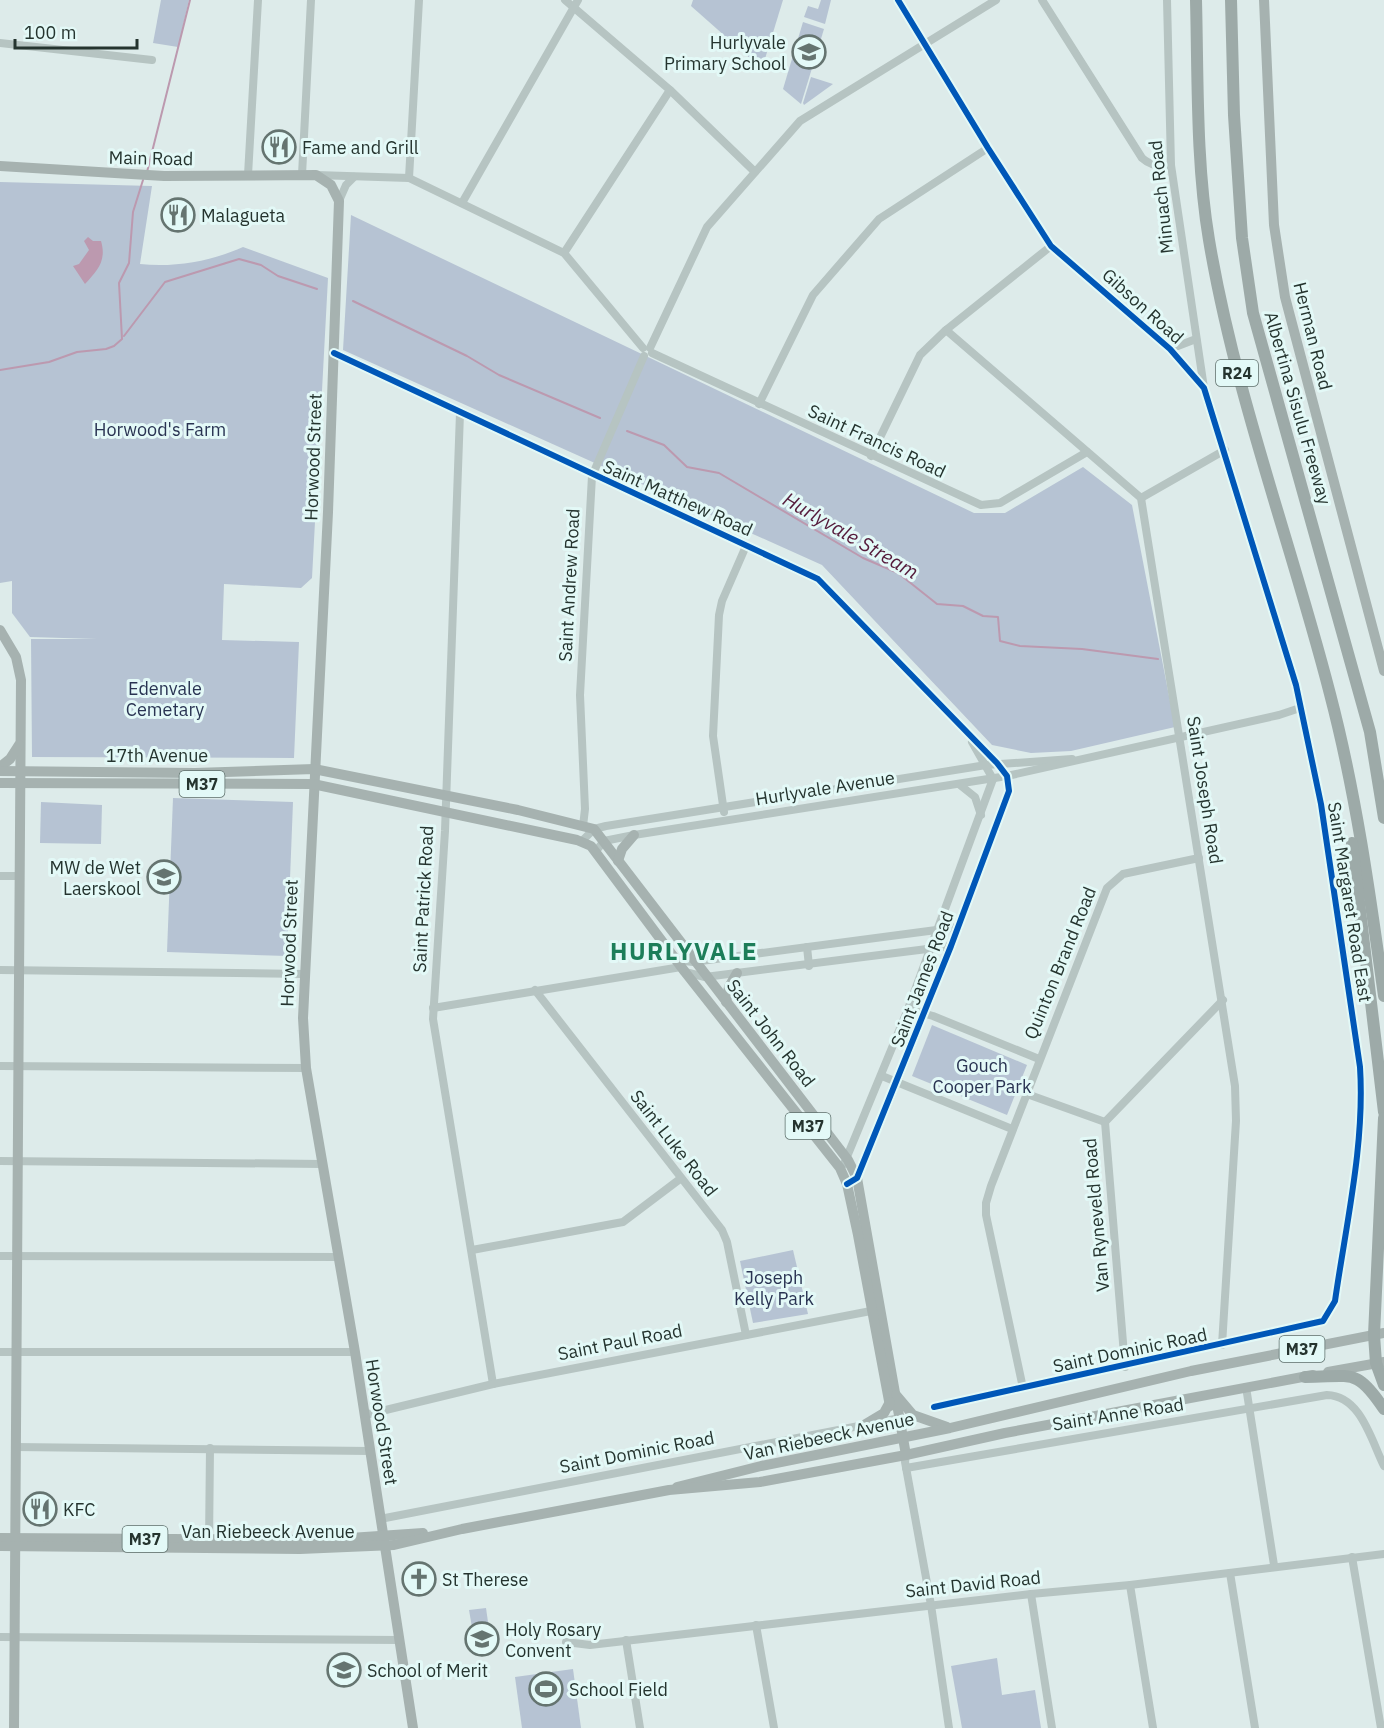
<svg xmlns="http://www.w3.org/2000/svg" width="1384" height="1728" font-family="'IBM Plex Sans',sans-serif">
  <rect width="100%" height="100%" fill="#ddebea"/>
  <g fill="#b6c3d3">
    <polygon points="161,0 189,0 178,47 153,43"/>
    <polygon points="693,0 783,0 764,62 760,67 691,6"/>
    <polygon points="821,0 831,0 825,24 804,17 808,6 818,9"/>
    <polygon points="803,22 824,29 801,104 783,89"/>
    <polygon points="811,77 833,84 804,105 803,103"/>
    <path d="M 0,182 L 152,186 L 140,264 C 174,268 212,261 243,247 L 328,278 L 312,578 L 301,588 L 224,584 L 222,640 L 299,642 L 294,758 L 32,757 L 31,639 L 97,639 L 30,637 L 12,613 L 12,581 L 0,583 Z"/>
    <polygon points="351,215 974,513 1005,513 1083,467 1132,505 1175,727 1071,751 1031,753 992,745 822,565 343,350"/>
    <polygon points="173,798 293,802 287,956 167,952"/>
    <polygon points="41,802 102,805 101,844 40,843"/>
    <polygon points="932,1025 1027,1065 1007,1115 912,1076"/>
    <polygon points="793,1250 808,1314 753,1323 740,1261"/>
    <polygon points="486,1608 490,1636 474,1639 469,1610"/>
    <polygon points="997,1658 1002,1695 1035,1690 1041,1728 962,1728 951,1666"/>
    <polygon points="573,1669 581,1728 522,1728 515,1677"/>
  </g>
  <path fill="#bc99af" d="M 88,237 L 93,241 L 101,241 C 107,261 97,271 85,284 L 73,266 L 79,264 L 89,250 L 84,241 Z"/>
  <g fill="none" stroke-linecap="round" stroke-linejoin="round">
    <g stroke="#bc99af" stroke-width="2">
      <polyline points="147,172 190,0"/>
      <polyline points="353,301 467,356 499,375 600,418"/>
      <polyline points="124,336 165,282 239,259 261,265 278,276 317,289"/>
      <polyline points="0,370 49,362 77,352 106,349 114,346 122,339 119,283 129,263 133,212 143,180"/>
      <polyline points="627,431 664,445 687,467 719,473 863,558 898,573 937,604 963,606 983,616 998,617 1000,641 1020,646 1082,649 1158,659"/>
    </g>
    <g stroke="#b6c4c2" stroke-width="8">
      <polyline points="565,0 670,90 755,172"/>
      <path d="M 898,0 L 988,148 L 1051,246 L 1170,349 L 1204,388 L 1296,685 L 1321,804 L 1360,1067 C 1365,1144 1346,1224 1335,1301 L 1323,1321 L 934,1407"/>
      <path d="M 1042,0 L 1142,158 C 1151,166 1160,167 1171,165"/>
      <polyline points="1167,0 1171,165 1204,388"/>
      <polyline points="0,43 152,60"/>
      <polyline points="248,175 258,0"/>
      <polyline points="302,175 311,0"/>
      <polyline points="316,175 409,178 564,253 643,348"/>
      <polyline points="409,178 419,0"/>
      <polyline points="339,201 346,185 354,177"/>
      <polyline points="462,203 578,0"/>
      <polyline points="564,253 670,90"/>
      <polyline points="946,330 1141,498 1235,1086 1236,1121 1222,1345"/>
      <polyline points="650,348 707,227 800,121 996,0"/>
      <polyline points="1170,349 1196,339"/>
      <path d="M 334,353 L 818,579 L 997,763 L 1007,776 L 1009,791 C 961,921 911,1050 857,1178 L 854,1180"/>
      <polyline points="652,353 981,505 1000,503 1087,452"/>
      <polyline points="759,404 813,295 879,219 988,148"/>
      <polyline points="460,413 445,831 433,1019 493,1384"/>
      <polyline points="871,456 920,355 946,330 1051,246"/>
      <polyline points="1141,498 1225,450"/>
      <polyline points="972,742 993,779"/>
      <polyline points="960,785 975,797 981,815"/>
      <polyline points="724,812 713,736 719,615 722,601 746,546"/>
      <polyline points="583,826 585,809 580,695 592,476 644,356"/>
      <polyline points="582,841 594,829 606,826 986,765 1072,759"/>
      <polyline points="596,851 604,841 634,835 1007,776 1279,715 1300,708"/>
      <polyline points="0,876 20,876"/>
      <polyline points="807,947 809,966"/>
      <polyline points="676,960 693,962 959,927"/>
      <polyline points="0,970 304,974"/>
      <polyline points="685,972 705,977 951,946"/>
      <polyline points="535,990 722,1230 727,1242 746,1335"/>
      <polyline points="433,1008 681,967"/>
      <polyline points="908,1009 933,1016 1039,1059"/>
      <polyline points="0,1066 306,1068"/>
      <polyline points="882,1076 1012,1129"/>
      <polyline points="1027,1094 1105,1122"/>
      <polyline points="0,1161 322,1164"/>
      <polyline points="844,1164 908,1009 993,779"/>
      <polyline points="472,1250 623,1222 680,1179"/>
      <polyline points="0,1256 338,1257"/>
      <polyline points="0,1352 355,1352"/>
      <polyline points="1125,1367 1105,1122 1223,1000"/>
      <polyline points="1246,1387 1274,1565"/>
      <polyline points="1023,1388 986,1215 986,1203 991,1186 1107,888 1123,874 1199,858"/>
      <polyline points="365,1415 493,1384 876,1310"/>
      <polyline points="15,1447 370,1451"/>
      <polyline points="906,1455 905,1462 931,1605 949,1728"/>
      <path d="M 906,1468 L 1327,1395 C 1361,1396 1371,1440 1384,1466"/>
      <polyline points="380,1519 900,1418"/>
      <polyline points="209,1544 210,1448"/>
      <polyline points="1352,1557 1381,1728"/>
      <polyline points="1230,1573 1255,1728"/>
      <polyline points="1130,1585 1153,1728"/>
      <polyline points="1031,1594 1052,1728"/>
      <polyline points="756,1625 774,1728"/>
      <polyline points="0,1637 399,1640"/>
      <polyline points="626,1640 640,1728"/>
      <polyline points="566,1642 590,1645 1031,1594 1130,1585 1384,1554"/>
    </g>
    <g stroke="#a6b2b0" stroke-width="10">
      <polyline points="1264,0 1274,225 1285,297 1384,671"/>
      <polyline points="0,166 164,176 316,175 331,185 339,201 328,512 303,1018 306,1068 355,1352 413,1728"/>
      <polyline points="0,630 16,657 21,680 14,1728"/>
      <polyline points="0,767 10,759 19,745"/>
      <polyline points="0,771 195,773 314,769 518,810 594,829 848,1160 857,1178 906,1455"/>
      <polyline points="0,783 313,784 577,840 591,846 685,972 840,1168 847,1184 858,1235 890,1406"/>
      <polyline points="618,861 622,849 634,835"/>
      <polyline points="726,1002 729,987 737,973"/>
      <polyline points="1328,1372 1384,1362"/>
      <polyline points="896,1395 913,1415 947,1427"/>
      <polyline points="864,1425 884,1413 890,1402"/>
      <polyline points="677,1487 761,1466 950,1428 1191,1371 1384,1333"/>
      <polyline points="0,1538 321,1540 423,1533"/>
      <polyline points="0,1546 300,1549 394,1545 462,1529 669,1490 760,1482 906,1455 1005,1433 1313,1375"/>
    </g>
    <g stroke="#9daaa8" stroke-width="12">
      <path d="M 1196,0 C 1198,78 1196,163 1209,240 C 1235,395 1291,542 1330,694 C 1356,793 1370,895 1384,996"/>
      <polyline points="1231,0 1234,115 1242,238 1253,313 1370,732 1384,818"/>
      <polyline points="1352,843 1384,1112"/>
      <polyline points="1384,1118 1374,1335 1376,1363 1384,1385"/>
      <path d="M 1305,1377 C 1352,1377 1356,1367 1384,1409"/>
    </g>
    <defs>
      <g id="cycleway">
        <path d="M 898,0 L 988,148 L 1051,246 L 1170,349 L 1204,388 L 1296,685 L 1321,804 L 1360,1067 C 1365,1144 1346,1224 1335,1301 L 1323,1321 L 934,1407"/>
        <polyline points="334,353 818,579 997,763 1007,776 1009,791 951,946 857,1178 847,1184"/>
      </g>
    </defs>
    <use href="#cycleway" stroke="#e3f9f7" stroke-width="10"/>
    <use href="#cycleway" stroke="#0057b8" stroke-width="6"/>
  </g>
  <defs>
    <symbol id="school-ring" viewBox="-11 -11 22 22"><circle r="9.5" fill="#e3f9f7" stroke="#657470" stroke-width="1.5"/><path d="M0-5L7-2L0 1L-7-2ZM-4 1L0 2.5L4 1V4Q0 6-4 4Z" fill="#657470"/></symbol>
    <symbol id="restaurant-ring" viewBox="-11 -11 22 22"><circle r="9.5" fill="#e3f9f7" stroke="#657470" stroke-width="1.5"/><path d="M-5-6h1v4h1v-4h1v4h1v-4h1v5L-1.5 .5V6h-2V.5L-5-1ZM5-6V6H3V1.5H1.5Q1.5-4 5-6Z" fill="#657470"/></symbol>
    <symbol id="church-ring" viewBox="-11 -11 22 22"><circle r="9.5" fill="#e3f9f7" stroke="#657470" stroke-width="1.5"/><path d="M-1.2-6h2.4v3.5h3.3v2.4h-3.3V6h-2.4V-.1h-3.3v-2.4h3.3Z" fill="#657470"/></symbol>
    <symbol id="stadium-ring" viewBox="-11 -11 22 22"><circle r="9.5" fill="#e3f9f7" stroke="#657470" stroke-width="1.5"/><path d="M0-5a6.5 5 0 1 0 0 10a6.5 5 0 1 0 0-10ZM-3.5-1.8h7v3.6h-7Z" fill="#657470"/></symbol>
  </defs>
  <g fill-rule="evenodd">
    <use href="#school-ring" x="790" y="33" width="38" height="38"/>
    <use href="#restaurant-ring" x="260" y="128" width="38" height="38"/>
    <use href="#restaurant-ring" x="159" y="196" width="38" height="38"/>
    <use href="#school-ring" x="145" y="858" width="38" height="38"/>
    <use href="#restaurant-ring" x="21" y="1490" width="38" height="38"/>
    <use href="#church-ring" x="400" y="1560" width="38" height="38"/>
    <use href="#school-ring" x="463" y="1620" width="38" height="38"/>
    <use href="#school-ring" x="325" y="1651" width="38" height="38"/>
    <use href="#stadium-ring" x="527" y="1670" width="38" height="38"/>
  </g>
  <g text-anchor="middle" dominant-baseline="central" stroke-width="6" stroke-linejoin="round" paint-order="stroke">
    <g fill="#e3f9f7" stroke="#5e6f6b" stroke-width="1.5">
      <rect x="1216" y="360" width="42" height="26" rx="4.5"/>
      <rect x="179.5" y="771" width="45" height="26" rx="4.5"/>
      <rect x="785.5" y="1113" width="45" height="26" rx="4.5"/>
      <rect x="1279.5" y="1336" width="45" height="26" rx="4.5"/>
      <rect x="122.5" y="1526" width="45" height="26" rx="4.5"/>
    </g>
    <g font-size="16" font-weight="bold" fill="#25342f">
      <text x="1237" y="373">R24</text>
      <text x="202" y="784">M37</text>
      <text x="808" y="1126">M37</text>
      <text x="1302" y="1349">M37</text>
      <text x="145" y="1539">M37</text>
    </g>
    <g font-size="18" fill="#25342f" stroke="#e3f9f7" text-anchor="start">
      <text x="786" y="42" text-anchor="end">Hurlyvale<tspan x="786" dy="21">Primary School</tspan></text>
      <text x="302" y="147">Fame and Grill</text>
      <text x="201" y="215">Malagueta</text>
      <text x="141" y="867" text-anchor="end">MW de Wet<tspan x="141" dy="21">Laerskool</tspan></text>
      <text x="63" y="1509">KFC</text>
      <text x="442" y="1579">St Therese</text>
      <text x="505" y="1629">Holy Rosary<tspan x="505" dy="21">Convent</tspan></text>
      <text x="367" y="1670">School of Merit</text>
      <text x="569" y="1689">School Field</text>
    </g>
    <g font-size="18" fill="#25342f" stroke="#e3f9f7">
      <text transform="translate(151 158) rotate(1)">Main Road</text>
      <text transform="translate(1161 197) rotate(-96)">Minuach Road</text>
      <text transform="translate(1143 306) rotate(42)">Gibson Road</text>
      <text transform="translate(1313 336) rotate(76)">Herman Road</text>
      <text transform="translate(1298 408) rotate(74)">Albertina Sisulu Freeway</text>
      <text transform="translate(877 441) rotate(25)">Saint Francis Road</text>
      <text transform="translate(313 457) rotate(-88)">Horwood Street</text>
      <text transform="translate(678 498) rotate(24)">Saint Matthew Road</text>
      <text transform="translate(569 585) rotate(-87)">Saint Andrew Road</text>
      <text x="157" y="755">17th Avenue</text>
      <text transform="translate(825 788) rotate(-9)">Hurlyvale Avenue</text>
      <text transform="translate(1205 790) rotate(81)">Saint Joseph Road</text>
      <text transform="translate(423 899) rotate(-87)">Saint Patrick Road</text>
      <text transform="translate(1350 902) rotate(81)">Saint Margaret Road East</text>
      <text transform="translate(289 943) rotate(-88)">Horwood Street</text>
      <text transform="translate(1060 963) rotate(-68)">Quinton Brand Road</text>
      <text transform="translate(922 979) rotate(-69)">Saint James Road</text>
      <text transform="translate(771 1033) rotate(52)">Saint John Road</text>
      <text transform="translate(674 1143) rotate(52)">Saint Luke Road</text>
      <text transform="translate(1096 1215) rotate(-95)">Van Ryneveld Road</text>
      <text transform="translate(620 1342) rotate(-11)">Saint Paul Road</text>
      <text transform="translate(1130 1350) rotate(-12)">Saint Dominic Road</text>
      <text transform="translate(1118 1414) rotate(-9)">Saint Anne Road</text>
      <text transform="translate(382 1422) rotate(81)">Horwood Street</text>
      <text transform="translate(829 1436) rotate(-12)">Van Riebeeck Avenue</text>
      <text transform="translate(637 1452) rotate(-11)">Saint Dominic Road</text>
      <text x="268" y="1531">Van Riebeeck Avenue</text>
      <text transform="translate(973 1584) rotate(-6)">Saint David Road</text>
    </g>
    <g font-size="18" fill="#293352" stroke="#e3f9f7">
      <text x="160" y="429">Horwood's Farm</text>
      <text x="165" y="688">Edenvale<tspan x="165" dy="21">Cemetary</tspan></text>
      <text x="982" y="1065">Gouch<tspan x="982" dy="21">Cooper Park</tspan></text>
      <text x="774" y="1277">Joseph<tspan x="774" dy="21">Kelly Park</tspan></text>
    </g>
    <g font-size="20" font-style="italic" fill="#551b3b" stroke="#e3f9f7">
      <text transform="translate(851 535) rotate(30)">Hurlyvale Stream</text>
    </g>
    <g font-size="24" font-weight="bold" letter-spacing="1.5" fill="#1c7e59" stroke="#e3f9f7">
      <text x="684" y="951">HURLYVALE</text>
    </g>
  </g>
  <path d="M15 39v9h122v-9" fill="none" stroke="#25342f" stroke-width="3"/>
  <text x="24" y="39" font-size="18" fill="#25342f" stroke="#e3f9f7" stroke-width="4.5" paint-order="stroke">100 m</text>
</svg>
